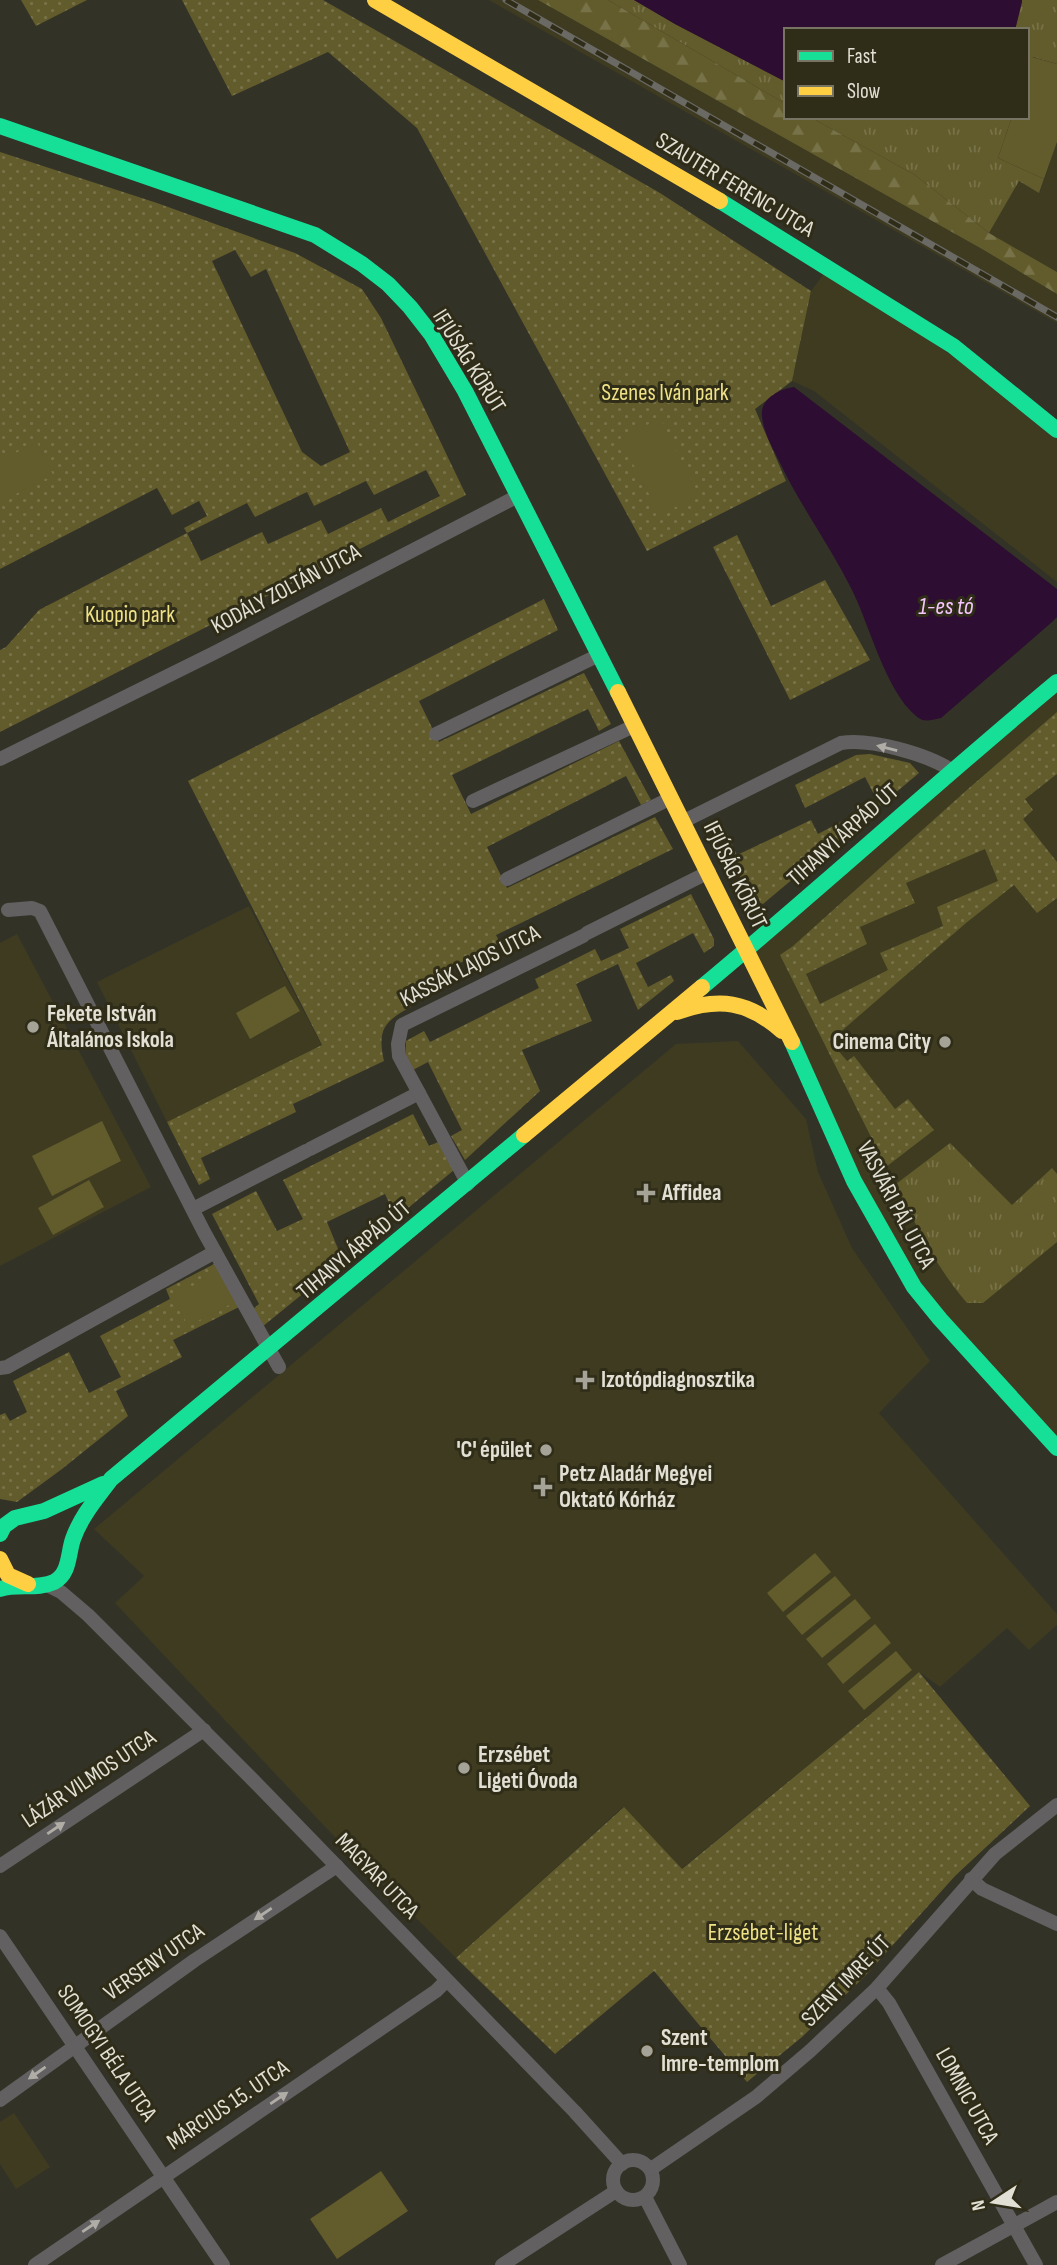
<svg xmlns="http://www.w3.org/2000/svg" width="1057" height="2265" font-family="'Sofia Sans Condensed',sans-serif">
  <defs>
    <pattern id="grass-tufts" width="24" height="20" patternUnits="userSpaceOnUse" patternTransform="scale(1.75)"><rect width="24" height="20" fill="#625b2b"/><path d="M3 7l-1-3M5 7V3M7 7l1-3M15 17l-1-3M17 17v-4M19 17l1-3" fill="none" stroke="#787249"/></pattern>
    <pattern id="forest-firs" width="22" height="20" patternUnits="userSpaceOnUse" patternTransform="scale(1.75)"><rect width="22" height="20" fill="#625b2b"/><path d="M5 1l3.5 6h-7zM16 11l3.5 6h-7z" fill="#787249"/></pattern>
    <pattern id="park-dots" width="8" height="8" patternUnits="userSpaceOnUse" patternTransform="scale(1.75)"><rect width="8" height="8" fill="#625b2b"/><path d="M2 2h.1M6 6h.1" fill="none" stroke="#787249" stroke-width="1.8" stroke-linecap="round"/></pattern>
  </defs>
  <rect width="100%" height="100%" fill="#333227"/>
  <g fill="#3e3b21">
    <polygon points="489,0 538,0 982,249 1057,294 1057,323"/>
    <polygon points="1057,142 1057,272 989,233 1019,181 1040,192"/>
    <polygon points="828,268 1057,430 1057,582 814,391 792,381 811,291"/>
    <polygon points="1057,682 1057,1448 914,1287 746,950"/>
    <polygon points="249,906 322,1046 167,1122 97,982"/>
    <polygon points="17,934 151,1187 0,1266 0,943"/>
    <polygon points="738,1041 806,1119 818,1172 852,1248 930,1361 879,1413 1057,1614 1057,1625 1029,1650 1007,1628 940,1687 919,1672 872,1713 681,1869 623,1807 456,1958 329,1831 115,1603 144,1576 94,1529 676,1044"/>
    <polygon points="14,2113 50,2167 16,2189 0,2164 0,2122"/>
  </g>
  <g fill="url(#grass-tufts)">
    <polygon points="608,0 634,0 675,24 786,82 786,104"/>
    <polygon points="1022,0 1057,0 1057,64 1033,57 1027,72 1027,30 1015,30"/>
    <polygon points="810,117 1012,117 998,158 1044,179 1039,193 1019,181 989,233 915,175"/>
    <path d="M 950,1143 L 1012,1205 L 1052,1168 L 1057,1174 L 1057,1242 L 983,1303 L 967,1303 C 936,1267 916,1226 896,1184 Z"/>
  </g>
  <polygon fill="url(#forest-firs)" points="538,0 608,0 786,104 786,117 810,117 915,175 989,233 1057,272 1057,294 982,249"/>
  <g fill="url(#park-dots)" fill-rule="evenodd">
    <polygon points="21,0 87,0 36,26"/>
    <polygon points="182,0 323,0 660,193 811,291 792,381 755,409 786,481 647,551 417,128 328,52 232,96"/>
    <path d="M 0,152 L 157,203 L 295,253 L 362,289 L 381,318 L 466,495 L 0,732 L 0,650 L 6,647 L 39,610 L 187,533 L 184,528 L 207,516 L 199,501 L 172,515 L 157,488 L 0,569 ZM 235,250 L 251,277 L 266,269 L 350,452 L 321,466 L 302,452 L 212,261 ZM 426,470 L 440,496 L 388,522 L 381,508 L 328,534 L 321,520 L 268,544 L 262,532 L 201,561 L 187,533 L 247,503 L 255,517 L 307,492 L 314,506 L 366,481 L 374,495 Z"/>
    <polygon points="737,535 771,606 825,580 870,660 790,700 713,547"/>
    <path d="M 544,599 L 558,630 L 419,701 L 439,742 L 584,673 L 611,724 L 599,731 L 588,709 L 452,775 L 471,814 L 619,741 L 651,800 L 641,805 L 626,776 L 487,847 L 507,888 L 655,817 L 673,849 L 496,935 L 500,943 L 404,991 L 411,1007 C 384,1021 377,1030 384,1061 L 293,1104 L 296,1112 L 201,1158 L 210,1179 L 199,1185 L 167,1122 L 322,1045 L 188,781 Z"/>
    <path d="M 1057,712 L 1057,774 L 1025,799 L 1033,810 L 1023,819 L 1057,862 L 1057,898 L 1037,913 L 1014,885 L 966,923 L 830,1041 L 847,1061 L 854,1056 L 895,1109 L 908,1099 L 934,1130 L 886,1167 L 780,955 L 793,946 L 968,789 ZM 985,849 L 998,881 L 937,907 L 943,926 L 880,953 L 888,970 L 820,1004 L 806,974 L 867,944 L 860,927 L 915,903 L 906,883 Z"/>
    <polygon points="870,754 910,763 919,773 763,904 751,899 718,832 723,825 737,855 811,820 818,834 878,802 865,777 805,808 795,785 856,755"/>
    <polygon points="691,894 714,939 714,946 704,953 693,933 636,963 648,987 671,975 674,981 638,1010 618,964 576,984 592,1021 522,1050 540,1091 465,1160 451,1136 462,1130 428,1062 411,1071 406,1057 406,1041 424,1031 430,1042 539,988 535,979 595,949 601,961 629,948 620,929"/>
    <polygon points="413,1114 429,1146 438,1142 454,1170 396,1218 385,1194 327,1222 343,1261 262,1327 252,1310 259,1304 212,1214 256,1191 277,1231 303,1219 283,1180"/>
    <polygon points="218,1262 241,1306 173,1340 182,1357 116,1391 128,1416 62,1469 17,1502 0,1499 0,1415 5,1413 10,1421 27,1412 13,1381 69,1352 89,1393 121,1377 100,1336 170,1299 166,1289"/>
    <polygon points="919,1672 1030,1806 955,1876 865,1976 802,2037 747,2082 654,1971 555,2054 456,1958 624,1807 682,1869 872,1713"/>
  </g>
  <g fill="#625b2b">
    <polygon points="1032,57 1057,64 1057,142 1044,179 998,158 1012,117 1027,117 1027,72"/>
    <polygon points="660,418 699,495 660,515 620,439"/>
    <polygon points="37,442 53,475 0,502 0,461"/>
    <polygon points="285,986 300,1011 250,1039 236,1013"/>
    <polygon points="102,1121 121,1161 52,1196 32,1156"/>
    <polygon points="89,1180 104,1207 53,1235 38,1208"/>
    <polygon points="219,1272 235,1302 188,1326 173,1296"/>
    <polygon points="815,1553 831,1572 783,1612 767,1593"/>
    <polygon points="835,1576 851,1595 802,1635 786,1616"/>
    <polygon points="855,1599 871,1618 822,1658 806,1639"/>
    <polygon points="875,1624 891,1643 843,1684 827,1664"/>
    <polygon points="896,1651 912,1670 864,1710 848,1691"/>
    <polygon points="381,2171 408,2211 337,2259 310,2219"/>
  </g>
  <g fill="#2d0d31">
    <polygon points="634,0 1022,0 1022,2 1015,30 786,30 786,82 675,24"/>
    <path d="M 794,387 L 1057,589 L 1057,617 L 1052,622 L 941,718 C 932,720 923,723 916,716 C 886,691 870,627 853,592 C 831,547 801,507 779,461 C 773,448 763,432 762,416 C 760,399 779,389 794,387 Z"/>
  </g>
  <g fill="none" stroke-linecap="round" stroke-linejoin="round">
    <g stroke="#626060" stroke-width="14">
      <polyline points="436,734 599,655"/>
      <polyline points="0,759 214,653 518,496"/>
      <polyline points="473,801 634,726"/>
      <path d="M 684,821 L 841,743 C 870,738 926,754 951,770"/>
      <polyline points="507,879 671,798"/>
      <polyline points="8,910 32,908 40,911 204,1232 279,1367"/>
      <polyline points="587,933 709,872"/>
      <polyline points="310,1149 419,1093"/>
      <polyline points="468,1184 399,1056 398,1044 402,1025 583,936"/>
      <polyline points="193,1209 306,1151"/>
      <polyline points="0,1368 7,1367 215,1252"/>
      <polyline points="45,1584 61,1592 88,1615 255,1782 575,2112 622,2164"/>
      <polyline points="0,1866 204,1730"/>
      <polyline points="971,1879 982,1889 1057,1924"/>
      <polyline points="0,1936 223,2265"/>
      <polyline points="877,1988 889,2003 1036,2265"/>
      <polyline points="0,2100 195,1960 337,1866"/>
      <circle cx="633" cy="2180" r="20"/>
      <polyline points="651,2169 756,2097 810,2051 877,1988 995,1854 1057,1805"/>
      <polyline points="645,2197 680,2265"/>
      <polyline points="35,2265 436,1991 446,1981"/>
      <polyline points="502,2265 616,2191"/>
      <polyline points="942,2265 1057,2202"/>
    </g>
    <g stroke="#16e098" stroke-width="16">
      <polyline points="0,126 315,235 362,264 388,284 410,307 431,334 465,391 618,692"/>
      <polyline points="720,201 953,346 1057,430"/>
      <path d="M 702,987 C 822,887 937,782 1057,682"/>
      <polyline points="792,1042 854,1181 914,1287 940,1319 1057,1448"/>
      <polyline points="0,1534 4,1526 15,1518 44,1511 103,1484"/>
      <path d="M 0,1589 C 17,1583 37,1590 54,1582 C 70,1574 68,1553 73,1539 C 81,1516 97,1498 111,1479 L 524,1135"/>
    </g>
    <g stroke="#ffcf43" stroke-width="16">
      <polyline points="375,0 720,201"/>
      <polyline points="618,692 792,1042"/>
      <path d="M 677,1012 C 719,997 748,1001 782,1031"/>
      <polyline points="524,1135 702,987"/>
      <polyline points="0,1559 8,1575 28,1584"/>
    </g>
    <defs>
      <polyline id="rail" points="506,0 1057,317"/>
    </defs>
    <use href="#rail" stroke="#6a6964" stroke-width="7"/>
    <use href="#rail" stroke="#2f2c18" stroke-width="4.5" stroke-dasharray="13" stroke-linecap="butt"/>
  </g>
  <defs><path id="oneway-solid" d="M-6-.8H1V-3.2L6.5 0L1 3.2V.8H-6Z" transform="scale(1.75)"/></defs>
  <g fill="#afada6">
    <use href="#oneway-solid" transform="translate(887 748) rotate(-166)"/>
    <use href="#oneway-solid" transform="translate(56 1828) rotate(-34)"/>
    <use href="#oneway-solid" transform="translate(263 1914) rotate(146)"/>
    <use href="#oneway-solid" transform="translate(37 2073) rotate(145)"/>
    <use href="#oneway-solid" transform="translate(279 2098) rotate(-34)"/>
    <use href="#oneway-solid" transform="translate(91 2226) rotate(-34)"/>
  </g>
  <g fill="#a5a397" stroke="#2f2c18" stroke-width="2.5">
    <circle cx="33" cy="1027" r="7"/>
    <circle cx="945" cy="1042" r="7"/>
    <path d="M642.5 1182.5h7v7h7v7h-7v7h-7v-7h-7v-7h7z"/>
    <path d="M581.5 1369.5h7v7h7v7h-7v7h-7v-7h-7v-7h7z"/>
    <circle cx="546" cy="1450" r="7"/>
    <path d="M539.5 1476.5h7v7h7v7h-7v7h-7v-7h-7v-7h7z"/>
    <circle cx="464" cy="1768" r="7"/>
    <circle cx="647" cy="2051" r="7"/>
  </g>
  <g text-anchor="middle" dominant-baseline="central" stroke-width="6" stroke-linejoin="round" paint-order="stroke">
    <g font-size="23" fill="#e2e0d4" stroke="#2f2c18">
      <text transform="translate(735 185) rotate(31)">SZAUTER FERENC UTCA</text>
      <text transform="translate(469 361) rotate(58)">IFJÚSÁG KÖRÚT</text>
      <text transform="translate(286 589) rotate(-28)">KODÁLY ZOLTÁN UTCA</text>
      <text transform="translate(843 835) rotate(-42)">TIHANYI ÁRPÁD ÚT</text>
      <text transform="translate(735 875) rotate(64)">IFJÚSÁG KÖRÚT</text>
      <text transform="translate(470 966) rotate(-27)">KASSÁK LAJOS UTCA</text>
      <text transform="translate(896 1205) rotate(62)">VASVÁRI PÁL UTCA</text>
      <text transform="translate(354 1250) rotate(-40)">TIHANYI ÁRPÁD ÚT</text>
      <text transform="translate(89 1779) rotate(-34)">LÁZÁR VILMOS UTCA</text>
      <text transform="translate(377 1876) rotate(46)">MAGYAR UTCA</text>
      <text transform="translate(154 1962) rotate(-35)">VERSENY UTCA</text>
      <text transform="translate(846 1981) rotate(-46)">SZENT IMRE ÚT</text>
      <text transform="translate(107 2053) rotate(56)">SOMOGYI BÉLA UTCA</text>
      <text transform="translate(967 2096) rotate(61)">LOMNIC UTCA</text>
      <text transform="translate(228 2105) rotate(-34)">MÁRCIUS 15. UTCA</text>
    </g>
    <g font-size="23" fill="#efe185" stroke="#2f2c18">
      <text x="665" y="393">Szenes Iván park</text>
      <text x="130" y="615">Kuopio park</text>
      <text x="763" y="1933">Erzsébet-liget</text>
    </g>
    <g font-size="23" font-weight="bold" fill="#e2e0d4" stroke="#2f2c18" text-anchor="start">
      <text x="47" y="1014">Fekete István<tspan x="47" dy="26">Általános Iskola</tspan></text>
      <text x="931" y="1042" text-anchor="end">Cinema City</text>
      <text x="662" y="1193">Affidea</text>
      <text x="601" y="1380">Izotópdiagnosztika</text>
      <text x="532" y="1450" text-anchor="end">'C' épület</text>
      <text x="559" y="1474">Petz Aladár Megyei<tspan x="559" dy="26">Oktató Kórház</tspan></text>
      <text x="478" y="1755">Erzsébet<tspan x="478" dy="26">Ligeti Óvoda</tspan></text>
      <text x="661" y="2038">Szent<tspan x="661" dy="26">Imre-templom</tspan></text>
    </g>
    <g font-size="24" font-style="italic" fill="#f6c6fe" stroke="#2f2c18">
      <text x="946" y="606">1-es tó</text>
    </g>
  </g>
  <rect x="784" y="28" width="245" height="91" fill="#2f2c18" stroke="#777463" stroke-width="2"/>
  <rect x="798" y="51" width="35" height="10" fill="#16e098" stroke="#777463" stroke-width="2"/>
  <text x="847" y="63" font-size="21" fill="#e2e0d4">Fast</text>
  <rect x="798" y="86" width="35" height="10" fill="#ffcf43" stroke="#777463" stroke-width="2"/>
  <text x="847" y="98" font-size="21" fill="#e2e0d4">Slow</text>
  <g transform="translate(994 2202) rotate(258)" stroke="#2f2c18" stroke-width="5" paint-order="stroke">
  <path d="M0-5L12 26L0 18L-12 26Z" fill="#e2e0d4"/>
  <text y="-10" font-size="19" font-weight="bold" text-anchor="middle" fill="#e2e0d4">N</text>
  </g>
</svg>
